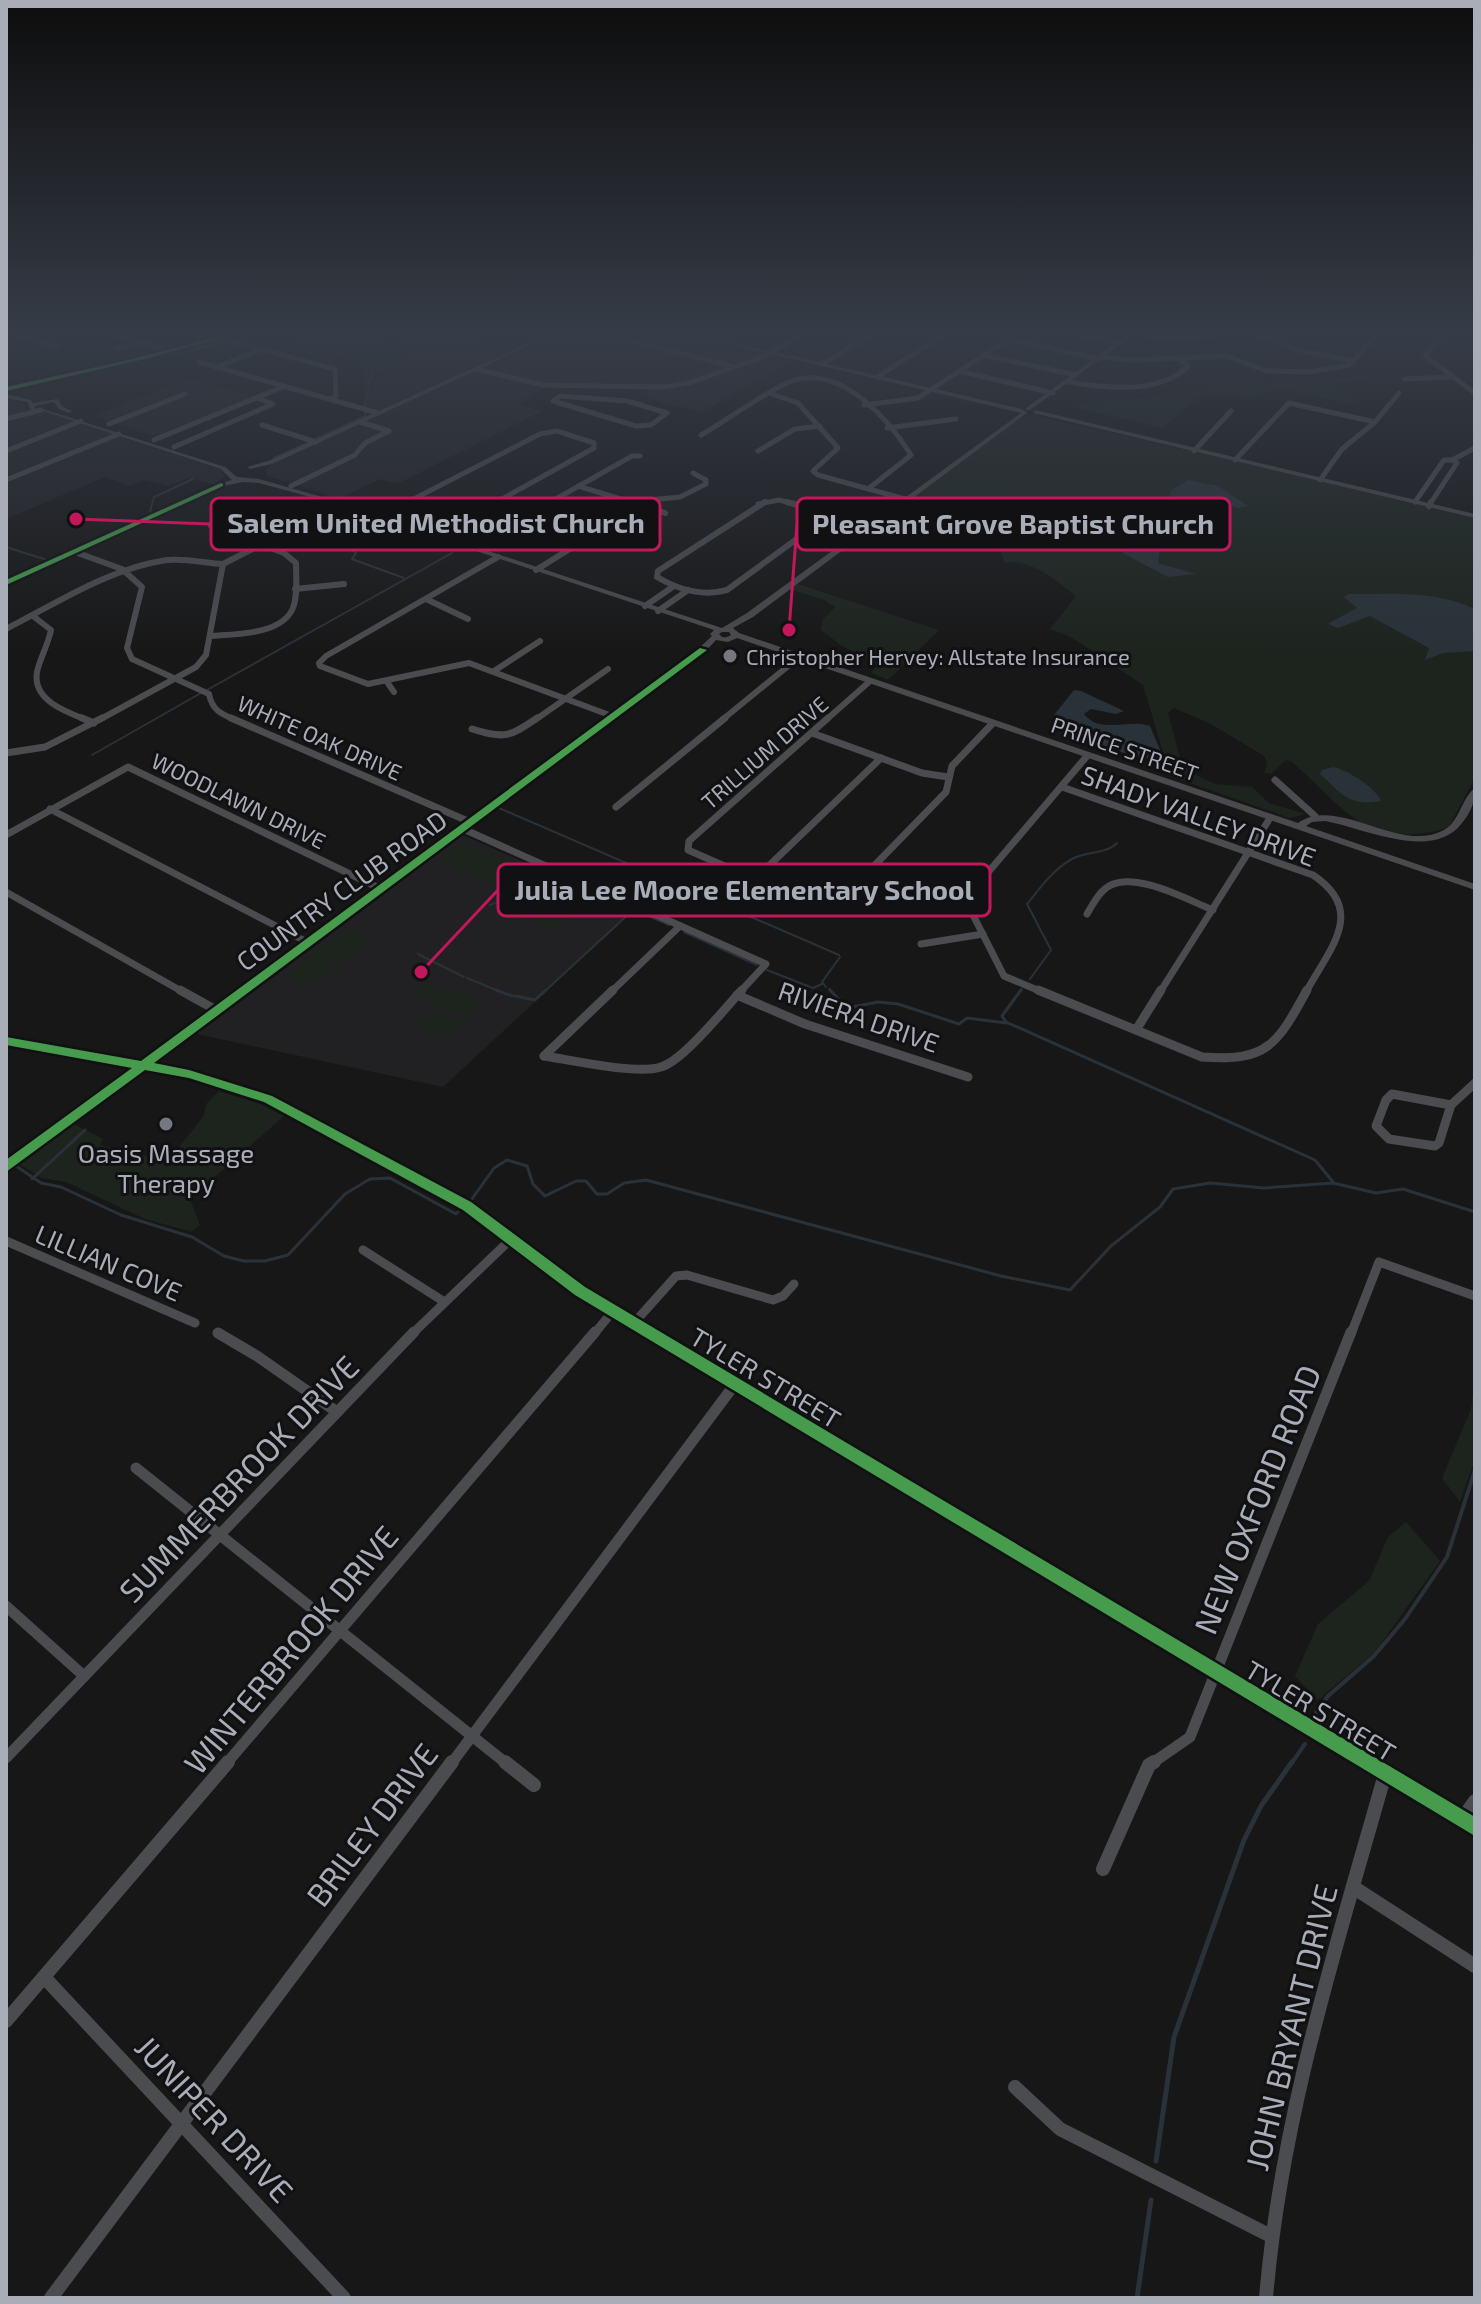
<svg xmlns="http://www.w3.org/2000/svg" width="1481" height="2304" font-family="'Exo 2',sans-serif">
  <rect width="100%" height="100%" fill="#171717"/>
  <g fill="#212123">
    <polygon points="418,332 463,332 489,339 474,346 500,355 380,410 365,407 374,381 393,371 402,371 403,367 394,362 409,354 407,351 389,345"/>
    <polygon points="561,332 676,332 795,359 701,412 649,399 647,390 545,387 518,404 542,411 401,482 396,484 380,479 339,499 266,475 266,469 275,462"/>
    <polygon points="189,378 255,397 157,437 93,416"/>
    <polygon points="12,400 24,402 25,409 50,413 221,470 225,476 215,485 189,478 169,486 145,480 129,486 105,477 6,519 6,402"/>
    <polygon points="463,835 633,911 443,1087 192,1033"/>
  </g>
  <g fill="#1d241e">
    <polygon points="232,332 251,332 120,368 6,391 6,387 115,364"/>
    <polygon points="264,332 394,332 379,337 380,344 409,354 394,362 403,367 401,371 375,372 371,390 363,392 365,378 360,362 269,336"/>
    <polygon points="1365,376 1367,380 1339,382 1336,386 1355,398 1352,404 1292,391 1268,391 1253,398 1222,393 1203,394 1163,428 1077,408 1083,402 1149,397 1207,387 1214,382 1232,387"/>
    <path d="M 1032,415 L 1475,516 L 1475,777 L 1449,827 C 1425,836 1386,838 1363,824 C 1337,808 1314,781 1291,761 L 1286,760 L 1271,774 L 1264,773 L 1267,763 L 1264,756 L 1211,724 L 1174,708 L 1168,713 L 1180,758 L 1192,773 L 1215,784 L 1252,787 L 1269,803 L 1306,814 L 1290,818 L 1170,776 L 1143,685 L 1071,637 L 1050,629 L 1076,596 C 1056,581 1032,558 1005,563 L 993,535 L 898,508 L 1010,423 Z"/>
    <polygon points="798,584 939,630 888,680 871,673 877,666 874,662 842,646 821,630 823,619 835,607 824,600 790,589"/>
    <polygon points="465,841 529,870 505,889 441,859"/>
    <polygon points="556,885 572,887 587,898 553,931 511,911 527,902 536,906 550,894 551,887"/>
    <polygon points="346,928 372,940 313,987 287,974"/>
    <polygon points="426,983 446,992 452,987 483,1001 455,1033 435,1034 413,1021 417,1017 427,1022 438,1012 456,1020 460,1017 413,995"/>
    <polygon points="219,1091 263,1105 284,1116 190,1199 200,1225 192,1232 145,1219 66,1182 42,1178 19,1164 74,1124 103,1139 100,1145 168,1161 203,1117 207,1103"/>
    <polygon points="1475,1377 1475,1459 1460,1502 1442,1478 1471,1409"/>
    <polygon points="1406,1522 1440,1561 1375,1652 1318,1700 1295,1676 1318,1624 1369,1581 1388,1537"/>
  </g>
  <g fill="#2a3239">
    <polygon points="1188,480 1218,486 1248,506 1237,508 1219,501 1169,499 1171,490"/>
    <polygon points="1126,543 1150,542 1160,547 1158,563 1196,574 1168,577 1124,554 1120,548"/>
    <path d="M 1349,594 C 1392,594 1435,590 1475,609 L 1475,651 L 1443,653 L 1425,660 L 1429,648 L 1370,616 L 1338,628 L 1330,625 L 1329,623 L 1357,608 L 1344,597 Z"/>
    <path d="M 1074,690 L 1081,691 L 1124,711 L 1116,714 L 1091,709 L 1084,714 C 1100,735 1129,718 1150,726 L 1161,752 L 1159,758 C 1141,764 1075,735 1057,724 L 1054,715 Z"/>
    <path d="M 1333,767 C 1348,770 1376,788 1381,801 C 1348,807 1341,793 1320,774 L 1322,770 Z"/>
  </g>
  <g fill="none" stroke-linecap="round" stroke-linejoin="round">
    <g stroke="#2a3239" stroke-width="2">
      <polyline points="173,350 232,332"/>
      <polyline points="6,391 107,369 165,352"/>
      <polyline points="364,408 378,345 405,332"/>
      <polyline points="315,439 365,416 366,411"/>
      <polyline points="274,458 309,442"/>
      <polyline points="150,512 154,497 193,479"/>
      <polyline points="256,517 288,528"/>
      <polyline points="292,530 354,551 356,553 352,559 404,578"/>
      <polyline points="6,547 47,560"/>
      <polyline points="207,690 452,553"/>
      <polyline points="92,755 201,693"/>
      <polyline points="499,808 839,955"/>
      <polyline points="556,876 600,895"/>
      <polyline points="609,899 617,903"/>
      <polyline points="490,905 560,877"/>
      <polyline points="626,906 669,925"/>
      <polyline points="684,932 757,965"/>
      <polyline points="418,954 464,977"/>
      <polyline points="767,970 813,988 822,984"/>
      <polyline points="467,978 501,992"/>
      <path d="M 1030,979 L 1051,950 L 1027,904 C 1041,887 1054,868 1074,858 C 1087,852 1108,853 1117,843"/>
      <polyline points="826,987 822,982 840,957"/>
      <polyline points="829,989 832,992"/>
      <polyline points="544,992 633,910"/>
      <polyline points="1020,992 1022,989"/>
    </g>
    <g stroke="#2a3239" stroke-width="3">
      <polyline points="496,990 512,996"/>
      <polyline points="830,990 847,1008 878,1002 898,1004 959,1024 967,1018 1006,1023"/>
      <polyline points="1021,990 1002,1016 1006,1022 1315,1160 1333,1182"/>
      <polyline points="515,996 535,1000 546,990"/>
      <polyline points="16,1166 41,1183 61,1187 121,1215 192,1237 224,1256 244,1261 265,1261 288,1255 345,1194 370,1179 390,1178 456,1214 458,1212"/>
      <polyline points="32,1179 85,1130"/>
      <polyline points="472,1199 494,1168 507,1160 527,1166 533,1184 545,1196 576,1181 586,1181 597,1194 607,1194 624,1183 646,1180 1001,1276 1070,1290 1111,1246 1160,1207 1173,1189 1210,1183 1264,1188 1333,1183 1376,1193 1403,1189 1475,1212"/>
    </g>
    <g stroke="#2a3239" stroke-width="4">
      <polyline points="1313,1717 1328,1696 1374,1656 1405,1619 1447,1557 1475,1470"/>
      <polyline points="1291,1764 1305,1744"/>
    </g>
    <g stroke="#2a3239" stroke-width="5">
      <polyline points="1156,2161 1174,2037 1244,1840 1261,1806 1292,1762"/>
      <polyline points="1137,2298 1151,2200"/>
    </g>
    <g stroke="#4b4c50" stroke-width="5">
      <polyline points="6,332 58,347"/>
      <polyline points="106,332 175,352 227,340 335,369 336,396 330,399"/>
      <polyline points="597,332 731,366"/>
      <polyline points="1068,332 1120,343"/>
      <polyline points="1252,332 1298,350 1353,361"/>
      <polyline points="1445,332 1425,356 1475,393"/>
      <polyline points="1133,333 1174,338 1245,332"/>
      <polyline points="124,337 139,332"/>
      <polyline points="1265,338 1294,332"/>
      <polyline points="1008,339 1099,359"/>
      <polyline points="719,340 736,332"/>
      <polyline points="117,349 138,341"/>
      <polyline points="983,355 1076,375"/>
      <polyline points="1101,357 1131,360 1227,356 1267,371 1308,372 1349,365 1379,332"/>
      <polyline points="199,362 378,413"/>
      <polyline points="822,364 876,332"/>
      <polyline points="217,367 262,349"/>
      <polyline points="476,369 543,385 665,387 692,382 760,358 807,332"/>
      <polyline points="959,371 1053,393"/>
      <polyline points="877,377 948,332"/>
      <polyline points="1404,379 1452,377"/>
      <path d="M 1068,382 C 1105,388 1160,395 1188,366 L 1180,359"/>
      <polyline points="772,394 798,403 838,448 813,471 818,475 905,499"/>
      <polygon points="560,396 627,401 667,413 651,425 636,426 553,401"/>
      <polyline points="864,405 918,398 1019,332"/>
      <polyline points="6,419 41,410"/>
      <polyline points="109,424 185,394"/>
      <polyline points="262,425 316,442"/>
      <polyline points="887,428 956,419"/>
      <path d="M 701,435 C 722,423 779,383 798,379 C 845,369 889,420 911,455 L 868,489"/>
      <polyline points="154,440 285,386"/>
      <polyline points="174,447 273,404 257,398"/>
      <polyline points="6,451 81,421"/>
      <polyline points="758,451 795,429 820,426"/>
      <polyline points="1194,451 1231,411"/>
      <polyline points="1235,460 1289,403 1375,422"/>
      <polyline points="6,480 119,434"/>
      <polyline points="1320,480 1342,449 1375,422 1399,393"/>
      <polyline points="291,486 355,455 365,443 389,431 360,422"/>
      <polyline points="578,486 637,504"/>
      <polyline points="1415,502 1444,460 1452,460 1475,448"/>
      <polyline points="404,504 540,434 557,431 594,443 594,448 493,504 459,501 453,504"/>
      <polyline points="547,504 632,456 640,456"/>
      <polyline points="642,504 649,500 680,497 706,484 706,480 693,473"/>
      <polyline points="758,504 779,500 795,504"/>
      <polyline points="1430,504 1457,463 1452,460"/>
    </g>
    <g stroke="#4b4c50" stroke-width="6">
      <polyline points="473,502 496,502"/>
      <polyline points="630,502 665,513"/>
      <path d="M 765,502 L 658,571 L 657,577 C 679,590 702,597 727,590 L 824,519 L 819,511 L 787,502"/>
      <polyline points="1429,506 1431,502"/>
      <polyline points="379,517 408,502"/>
      <path d="M 211,526 L 284,553 L 296,563 C 296,577 298,595 293,608 C 282,635 235,634 211,636"/>
      <polyline points="410,527 457,502"/>
      <polyline points="470,548 551,502"/>
      <path d="M 75,552 L 122,569 L 142,587 L 127,648 L 132,659 L 209,694 C 212,710 221,714 235,720"/>
      <polyline points="498,557 326,656 319,663 320,666 368,684 469,663 612,716"/>
      <polyline points="536,570 645,502"/>
      <polyline points="295,589 344,584"/>
      <polyline points="426,599 468,619"/>
      <polyline points="645,606 674,586"/>
      <polyline points="658,611 688,590"/>
      <path d="M 33,616 L 51,630 C 48,645 40,658 37,672 C 32,700 66,712 87,720"/>
      <path d="M 6,629 C 57,603 110,568 167,560 C 185,558 205,563 223,564"/>
      <polyline points="494,671 540,641"/>
      <polyline points="387,682 394,692"/>
      <polyline points="99,720 196,667 206,655 223,564 340,504"/>
      <polyline points="535,720 608,669"/>
      <polyline points="722,720 798,658"/>
      <polyline points="826,720 869,682"/>
    </g>
    <g stroke="#4b4c50" stroke-width="7">
      <polyline points="82,718 94,723"/>
      <polyline points="231,718 470,822"/>
      <polyline points="828,718 689,841 688,850 820,908 834,907 946,792 952,766 992,724"/>
      <path d="M 472,729 C 504,739 510,737 537,718"/>
      <polyline points="812,733 922,773 948,777"/>
      <polyline points="6,753 45,747 102,718"/>
      <polyline points="1275,780 1315,816"/>
      <path d="M 1062,787 L 1313,875 C 1367,911 1330,948 1306,992"/>
      <polyline points="616,807 725,718"/>
      <polyline points="50,809 307,942"/>
      <polyline points="461,828 766,964 740,992"/>
      <polyline points="6,835 128,767 379,888"/>
      <polyline points="754,880 881,758"/>
      <polyline points="6,892 183,992"/>
      <path d="M 1087,914 C 1093,904 1100,890 1111,885 C 1137,872 1188,900 1213,910"/>
      <polyline points="921,944 983,934"/>
      <polyline points="611,992 680,926"/>
      <polyline points="1042,992 1004,976 971,911 968,896 1087,756"/>
      <polyline points="1160,992 1270,818"/>
    </g>
    <g stroke="#4b4c50" stroke-width="9">
      <polyline points="180,990 216,1010"/>
      <path d="M 1038,990 L 1202,1057 C 1267,1062 1277,1045 1307,990"/>
      <polyline points="737,995 805,1024 968,1077"/>
      <polyline points="1136,1030 1161,990"/>
      <path d="M 544,1056 C 572,1060 636,1075 661,1067 C 683,1061 725,1008 742,990"/>
      <polyline points="544,1056 613,990"/>
      <polygon points="1392,1094 1451,1105 1439,1143 1435,1146 1389,1139 1376,1126 1386,1100"/>
      <polyline points="1451,1105 1475,1083"/>
      <polyline points="6,1241 195,1323"/>
      <polyline points="363,1250 443,1301"/>
      <polyline points="634,1323 676,1276 687,1275 773,1300 783,1296 794,1284"/>
      <polyline points="412,1334 511,1239"/>
      <polyline points="594,1334 613,1311"/>
      <polyline points="1351,1334 1379,1262 1475,1296"/>
    </g>
    <g stroke="#4b4c50" stroke-width="11">
      <polyline points="218,1333 257,1356 337,1412"/>
      <polyline points="136,1468 507,1764"/>
      <polyline points="6,1606 84,1676"/>
      <polyline points="6,1758 414,1332"/>
      <polyline points="226,1764 595,1332"/>
      <polyline points="451,1764 735,1384"/>
      <polyline points="1151,1764 1190,1737 1351,1332"/>
    </g>
    <g stroke="#4b4c50" stroke-width="14">
      <polyline points="505,1762 534,1785"/>
      <polyline points="1462,1819 1475,1801"/>
      <polyline points="1103,1869 1149,1765 1154,1762"/>
      <polyline points="1353,1887 1475,1966"/>
      <polyline points="44,1977 344,2298"/>
      <polyline points="6,2021 228,1762"/>
      <polyline points="1015,2087 1060,2129 1269,2235"/>
      <polyline points="51,2298 452,1762"/>
      <path d="M 1266,2298 C 1281,2117 1336,1948 1385,1774"/>
    </g>
    <g fill="#4a4a4e" fill-rule="evenodd">
      <polygon points="553,332 560,332 272,464 250,469 247,467 268,461"/>
      <path d="M 679,332 L 688,332 L 1022,409 L 1027,413 L 753,617 L 733,628 L 739,633 L 1298,823 C 1337,795 1398,853 1442,831 C 1460,823 1461,798 1475,788 C 1475,802 1471,812 1462,823 C 1433,862 1364,828 1325,821 L 1312,822 L 1306,826 L 1475,884 L 1475,890 L 737,638 L 728,642 L 716,640 L 705,652 L 153,1063 L 189,1070 L 272,1096 L 471,1202 L 585,1287 L 1475,1817 L 1475,1836 L 575,1295 L 463,1210 L 264,1102 L 189,1078 L 145,1070 L 6,1172 L 6,1160 L 131,1068 L 6,1045 L 6,1037 L 140,1061 L 699,648 L 712,636 L 710,634 L 714,630 L 329,502 L 259,483 L 243,482 L 223,486 L 6,585 L 6,580 L 219,484 L 232,480 L 221,469 L 43,411 L 43,409 L 225,467 L 237,477 L 259,479 L 333,500 L 722,628 L 747,613 L 1021,413 ZM 722,632 L 729,632 L 731,635 C 726,638 723,639 719,634 Z"/>
      <polygon points="1131,332 1137,332 1030,410 1026,410 1026,408"/>
      <polygon points="6,394 31,400 33,403 58,399 63,407 72,411 69,413 59,409 54,402 35,406 35,410 31,410 27,402 6,398"/>
      <polygon points="1035,410 1475,514 1475,518 1033,413"/>
    </g>
    <defs>
      <g id="cycleway">
        <polygon points="236,332 244,332 153,357 6,391 6,387 124,361"/>
        <polygon points="221,483 223,484 223,486 6,585 6,580"/>
        <polygon points="700,648 707,650 154,1063 189,1070 272,1096 471,1202 585,1287 1475,1817 1475,1836 575,1295 463,1210 264,1102 189,1078 145,1070 6,1172 6,1160 132,1068 6,1045 6,1037 141,1061"/>
      </g>
    </defs>
    <use href="#cycleway" stroke="#111113" stroke-width="5"/>
    <use href="#cycleway" fill="#469c4c" fill-rule="evenodd"/>
  </g>
  <linearGradient id="sky" x2="0" y2="1"><stop stop-color="#0d0d0d"/><stop offset="0.51" stop-color="#363c47"/><stop offset="1" stop-color="#363c47" stop-opacity="0"/></linearGradient>
  <rect width="1481" height="654" fill="url(#sky)"/>
  <g fill="#757880" stroke="#111113" stroke-width="3">
    <circle cx="730" cy="656" r="8"/>
    <circle cx="166" cy="1124" r="8"/>
  </g>
  <g text-anchor="middle" dominant-baseline="central" stroke-width="6" stroke-linejoin="round" paint-order="stroke">
    <g font-size="22" fill="#a8adb8" stroke="#111113" text-anchor="start">
      <text x="746" y="656">Christopher Hervey: Allstate Insurance</text>
    </g>
    <g font-size="22" fill="#a8adb8" stroke="#111113">
      <text transform="translate(320 737) rotate(24)">WHITE OAK DRIVE</text>
      <text transform="translate(1125 748) rotate(19)">PRINCE STREET</text>
      <text transform="translate(764 752) rotate(-41)">TRILLIUM DRIVE</text>
      <text transform="translate(239 800) rotate(26)">WOODLAWN DRIVE</text>
    </g>
    <g font-size="26" fill="#a8adb8" stroke="#111113">
      <text transform="translate(1199 815) rotate(20)">SHADY VALLEY DRIVE</text>
      <text transform="translate(341 890) rotate(-36)">COUNTRY CLUB ROAD</text>
      <text transform="translate(859 1016) rotate(19)">RIVIERA DRIVE</text>
      <text transform="translate(109 1262) rotate(23)">LILLIAN COVE</text>
      <text transform="translate(766 1377) rotate(31)">TYLER STREET</text>
      <text transform="translate(1321 1710) rotate(31)">TYLER STREET</text>
    </g>
    <g font-size="26" fill="#a8adb8" stroke="#111113">
      <text x="166" y="1152">Oasis Massage<tspan x="166" dy="30">Therapy</tspan></text>
    </g>
    <g font-size="32" fill="#a8adb8" stroke="#111113">
      <text transform="translate(238 1478) rotate(-46)">SUMMERBROOK DRIVE</text>
      <text transform="translate(1256 1499) rotate(-68)">NEW OXFORD ROAD</text>
      <text transform="translate(290 1649) rotate(-50)">WINTERBROOK DRIVE</text>
      <text transform="translate(371 1824) rotate(-53)">BRILEY DRIVE</text>
      <text transform="translate(1290 2027) rotate(-76)">JOHN BRYANT DRIVE</text>
      <text transform="translate(215 2118) rotate(47)">JUNIPER DRIVE</text>
    </g>
  </g>
  <path fill="none" stroke="#c2185b" stroke-width="3" d="M76 519L211 524M789 630L797 524M421 972L498 890"/>
  <g fill="#c2185b" stroke="#111113" stroke-width="3">
    <circle cx="76" cy="519" r="8"/>
    <circle cx="789" cy="630" r="8"/>
    <circle cx="421" cy="972" r="8"/>
  </g>
  <g fill="#111113" stroke="#c2185b" stroke-width="3">
    <rect x="211" y="498" width="449" height="52" rx="8"/>
    <rect x="797" y="498" width="433" height="52" rx="8"/>
    <rect x="498" y="864" width="492" height="52" rx="8"/>
  </g>
  <g font-size="28" text-anchor="middle" font-weight="bold" fill="#a8adb8">
    <text x="436" y="533">Salem United Methodist Church</text>
    <text x="1013" y="534">Pleasant Grove Baptist Church</text>
    <text x="744" y="900">Julia Lee Moore Elementary School</text>
  </g>
  <rect width="1481" height="2304" fill="none" stroke="#a8adb8" stroke-width="16"/>
</svg>
